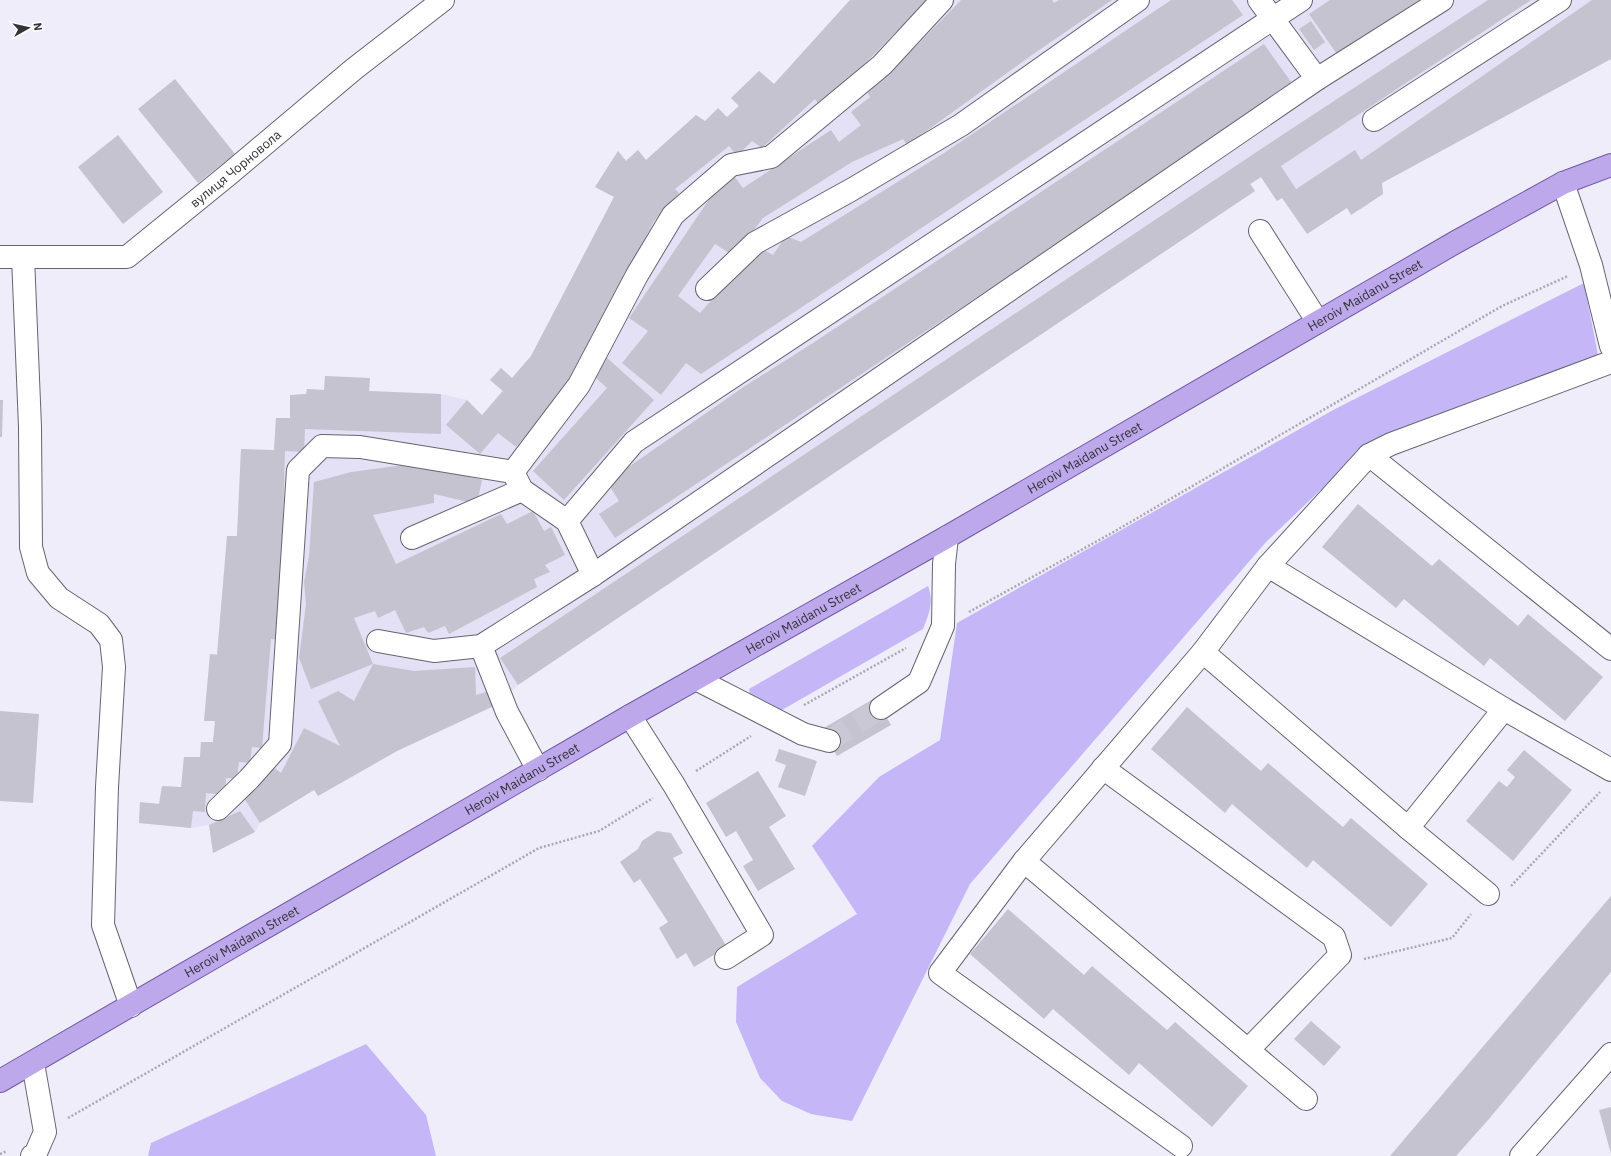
<svg xmlns="http://www.w3.org/2000/svg" width="1611" height="1156" font-family="'IBM Plex Sans',sans-serif">
  <rect width="100%" height="100%" fill="#f0edfb"/>
  <polygon fill="#e4e0f5" points="850,0 1611,0 1611,59 1382,183 1383,194 1360,210 1331,166 1277,201 1261,178 1251,184 1255,191 518,685 496,705 397,751 318,796 314,790 260,823 255,832 213,853 209,825 191,828 139,823 140,802 159,804 162,786 181,787 184,757 200,757 201,742 213,742 215,721 204,721 210,654 217,654 227,536 237,536 241,449 274,450 276,418 290,418 290,395 306,394 307,389 324,390 325,376 370,378 369,391 441,394 467,400 482,415 502,391 490,380 501,368 512,378 531,356 614,197 595,187 618,151 626,160 638,150 646,160 696,115 705,121 718,108 727,117 738,106 731,98 759,71 774,84"/>
  <g fill="#c5b6f8">
    <polygon points="1584,283 1598,355 1372,441 1266,542 970,884 852,1121 811,1114 782,1101 760,1078 736,1022 737,987 857,914 812,846 879,777 940,740 957,623 1335,409"/>
    <path d="M 928,586 C 934,602 929,614 923,629 L 782,710 L 766,705 L 750,695 L 749,689 Z"/>
    <polygon points="366,1044 426,1115 436,1156 148,1156 151,1143"/>
  </g>
  <g fill="#c5c3d0">
    <polygon points="850,0 927,0 848,81 819,105 815,99 762,148 752,141 737,156 729,146 675,189 679,193 654,221 569,384 516,447 498,433 480,454 446,425 467,400 482,415 503,391 490,380 501,368 512,378 531,356 614,197 595,187 618,151 626,161 638,150 646,160 696,115 705,121 718,108 727,117 739,106 731,98 759,71 774,84"/>
    <polygon points="961,0 1052,0 1054,3 1059,0 1112,0 1032,55 907,145 903,139 852,162 763,218 734,256 715,244 678,296 700,313 759,247 773,255 786,236 801,242 944,153 1171,0 1232,0 1243,15 701,374 686,363 661,395 622,363 648,331 629,318 714,192 734,176 743,188 831,130 839,142 861,125 851,112 870,97 866,90 896,67"/>
    <polygon points="1330,0 1421,0 1339,57 1309,14"/>
    <polygon points="1488,0 1531,0 1281,166 1296,189 1355,150 1361,160 1592,0 1611,0 1611,59 1382,183 1383,194 1351,215 1347,208 1307,234 1282,198 1277,201 1261,177 1250,184 1255,191 518,685 500,658 1267,145"/>
    <polygon points="1311,21 1325,42 1314,50 1299,29"/>
    <polygon points="1264,44 1294,86 615,538 599,514 619,501 607,482 745,386 813,343"/>
    <polygon points="175,79 235,154 198,183 138,109"/>
    <polygon points="118,135 163,192 123,224 78,167"/>
    <polygon points="606,357 654,400 564,500 533,471 607,388 592,374"/>
    <polygon points="325,376 370,378 369,391 441,394 441,434 305,429 304,452 285,451 280,640 271,639 262,748 252,747 250,763 239,762 237,779 226,778 225,795 206,793 205,812 193,811 191,828 139,823 140,802 159,804 162,786 181,787 184,757 200,757 201,742 213,742 215,721 204,721 210,654 217,655 227,536 237,536 241,449 274,450 276,418 290,418 290,395 306,394 307,389 324,390"/>
    <polygon points="0,400 3,400 2,437 0,437"/>
    <polygon points="411,464 431,467 482,480 477,504 434,494 434,503 373,515 396,564 501,514 507,524 533,511 544,531 551,527 565,555 545,565 550,572 534,579 537,587 449,634 445,626 428,633 424,627 406,633 395,610 378,618 375,611 354,618 373,664 311,689 299,658 306,604 304,582 309,556 314,482 351,472"/>
    <polygon points="1358,504 1432,566 1439,559 1518,626 1528,614 1603,677 1565,721 1490,658 1484,666 1404,599 1396,608 1322,547"/>
    <polygon points="373,664 414,671 475,667 476,695 489,691 496,705 397,751 318,796 314,790 260,823 244,798 273,767 281,773 304,728 340,746 318,701 338,691 354,701"/>
    <polygon points="875,698 891,725 837,756 822,729"/>
    <polygon points="1187,707 1261,771 1268,763 1343,827 1351,818 1428,884 1391,927 1313,860 1307,868 1232,804 1225,813 1151,749"/>
    <polygon points="0,711 39,714 33,803 0,801"/>
    <polygon points="779,749 817,761 805,796 778,787 786,765 775,761"/>
    <polygon points="1524,750 1572,790 1513,861 1466,821 1499,781 1507,787 1515,777 1507,770"/>
    <polygon points="758,771 786,816 769,827 795,869 758,891 743,866 753,860 736,831 726,837 706,803"/>
    <polygon points="240,811 255,832 213,853 209,825"/>
    <polygon points="657,831 671,833 683,853 673,858 727,947 694,967 686,953 677,959 659,928 668,922 640,879 634,883 620,862 638,849 642,841"/>
    <polygon points="1611,896 1611,972 1489,1119 1456,1156 1390,1156"/>
    <polygon points="1008,909 1084,975 1092,966 1167,1030 1175,1022 1248,1086 1212,1127 1139,1063 1129,1075 1053,1009 1044,1019 970,954"/>
    <polygon points="1311,1021 1341,1047 1324,1066 1294,1039"/>
    <polygon points="1611,1107 1611,1154 1599,1110"/>
  </g>
  <g fill="none" stroke-linecap="round" stroke-linejoin="round">
    <polyline stroke="#cac8d4" stroke-width="22" stroke-dasharray="22 11" stroke-linecap="butt" points="829,741 881,708"/>
    <defs>
      <g id="minor">
        <polyline points="1259,0 1317,79"/>
        <polyline points="1374,120 1560,0"/>
        <polyline points="1563,183 1591,265 1611,346"/>
        <polyline points="1260,231 1318,322"/>
        <path id="s1" d="M 0,257 L 127,257 L 228,175 L 354,69 L 443,0"/>
        <polyline points="23,257 30,427 31,547 38,573 59,598 99,624 111,640 114,667 107,787 103,925 131,1006"/>
        <polyline points="707,289 755,243 851,190 961,125 1138,0"/>
        <polyline points="1369,455 1391,444 1611,362"/>
        <polyline points="567,521 634,442 1301,0"/>
        <polyline points="412,538 522,490"/>
        <polyline points="1268,566 1504,709 1611,770"/>
        <polyline points="593,575 567,521 522,490 513,472 579,385 637,275 673,215 731,165 771,157 882,65 942,0"/>
        <polyline points="378,641 434,651 481,646 593,575 1317,79 1442,0"/>
        <polyline points="481,646 507,712 538,770"/>
        <polyline points="1203,652 1408,828 1504,709"/>
        <polyline points="696,679 803,734 829,741"/>
        <polyline points="881,708 919,682 943,626 944,564 947,537"/>
        <polyline points="630,716 674,785 762,935 726,958"/>
        <polyline points="1103,768 1334,937 1340,955 1248,1050"/>
        <polyline points="218,809 249,779 280,744 298,470 322,446 360,447 513,472"/>
        <polyline points="1408,828 1488,894"/>
        <polyline points="1024,861 940,973 1181,1146"/>
        <polyline points="1306,1099 1024,861 1203,652 1268,566 1369,455 1611,649"/>
        <polyline points="32,1156 35,1155 45,1132 33,1063"/>
        <polyline points="1521,1156 1611,1054"/>
      </g>
      <g id="major">
        <path id="s2" d="M 0,1081 L 630,716 L 947,537 L 1456,242 L 1563,183 L 1611,165"/>
      </g>
    </defs>
    <use href="#minor" stroke="#676470" stroke-width="24"/>
    <use href="#major" stroke="#6f59a4" stroke-width="24"/>
    <g stroke="#aaa7b2" stroke-width="2.5" stroke-dasharray="2 2" stroke-linecap="butt">
      <polyline points="969,612 1110,534 1502,306 1568,276"/>
      <polyline points="804,705 906,648"/>
      <polyline points="696,771 751,736"/>
      <polyline points="1511,886 1600,792"/>
      <polyline points="1364,959 1452,938 1471,914"/>
      <polyline points="68,1118 539,848 599,831 653,798"/>
      <polyline points="0,1154 7,1151"/>
    </g>
    <use href="#minor" stroke="#fff" stroke-width="22"/>
    <use href="#major" stroke="#bca8eb" stroke-width="22"/>
  </g>
  <g text-anchor="middle" dominant-baseline="central" stroke-width="3" stroke-linejoin="round" paint-order="stroke">
    <g font-size="13" fill="#333237" stroke="#fdfcff">
      <text stroke="none"><textPath href="#s1" startOffset="267">вулиця Чорновола</textPath></text>
      <text stroke="none"><textPath href="#s2" startOffset="1575">Heroiv Maidanu Street</textPath></text>
      <text stroke="none"><textPath href="#s2" startOffset="1251">Heroiv Maidanu Street</textPath></text>
      <text stroke="none"><textPath href="#s2" startOffset="927">Heroiv Maidanu Street</textPath></text>
      <text stroke="none"><textPath href="#s2" startOffset="603">Heroiv Maidanu Street</textPath></text>
      <text stroke="none"><textPath href="#s2" startOffset="279">Heroiv Maidanu Street</textPath></text>
    </g>
  </g>
  <g transform="translate(28 28) rotate(82)" stroke="#fdfcff" stroke-width="3" paint-order="stroke">
  <path d="M0-3L7 15L0 10L-7 15Z" fill="#333237"/>
  <text y="-6" font-size="11" font-weight="bold" text-anchor="middle" fill="#333237">N</text>
  </g>
</svg>
